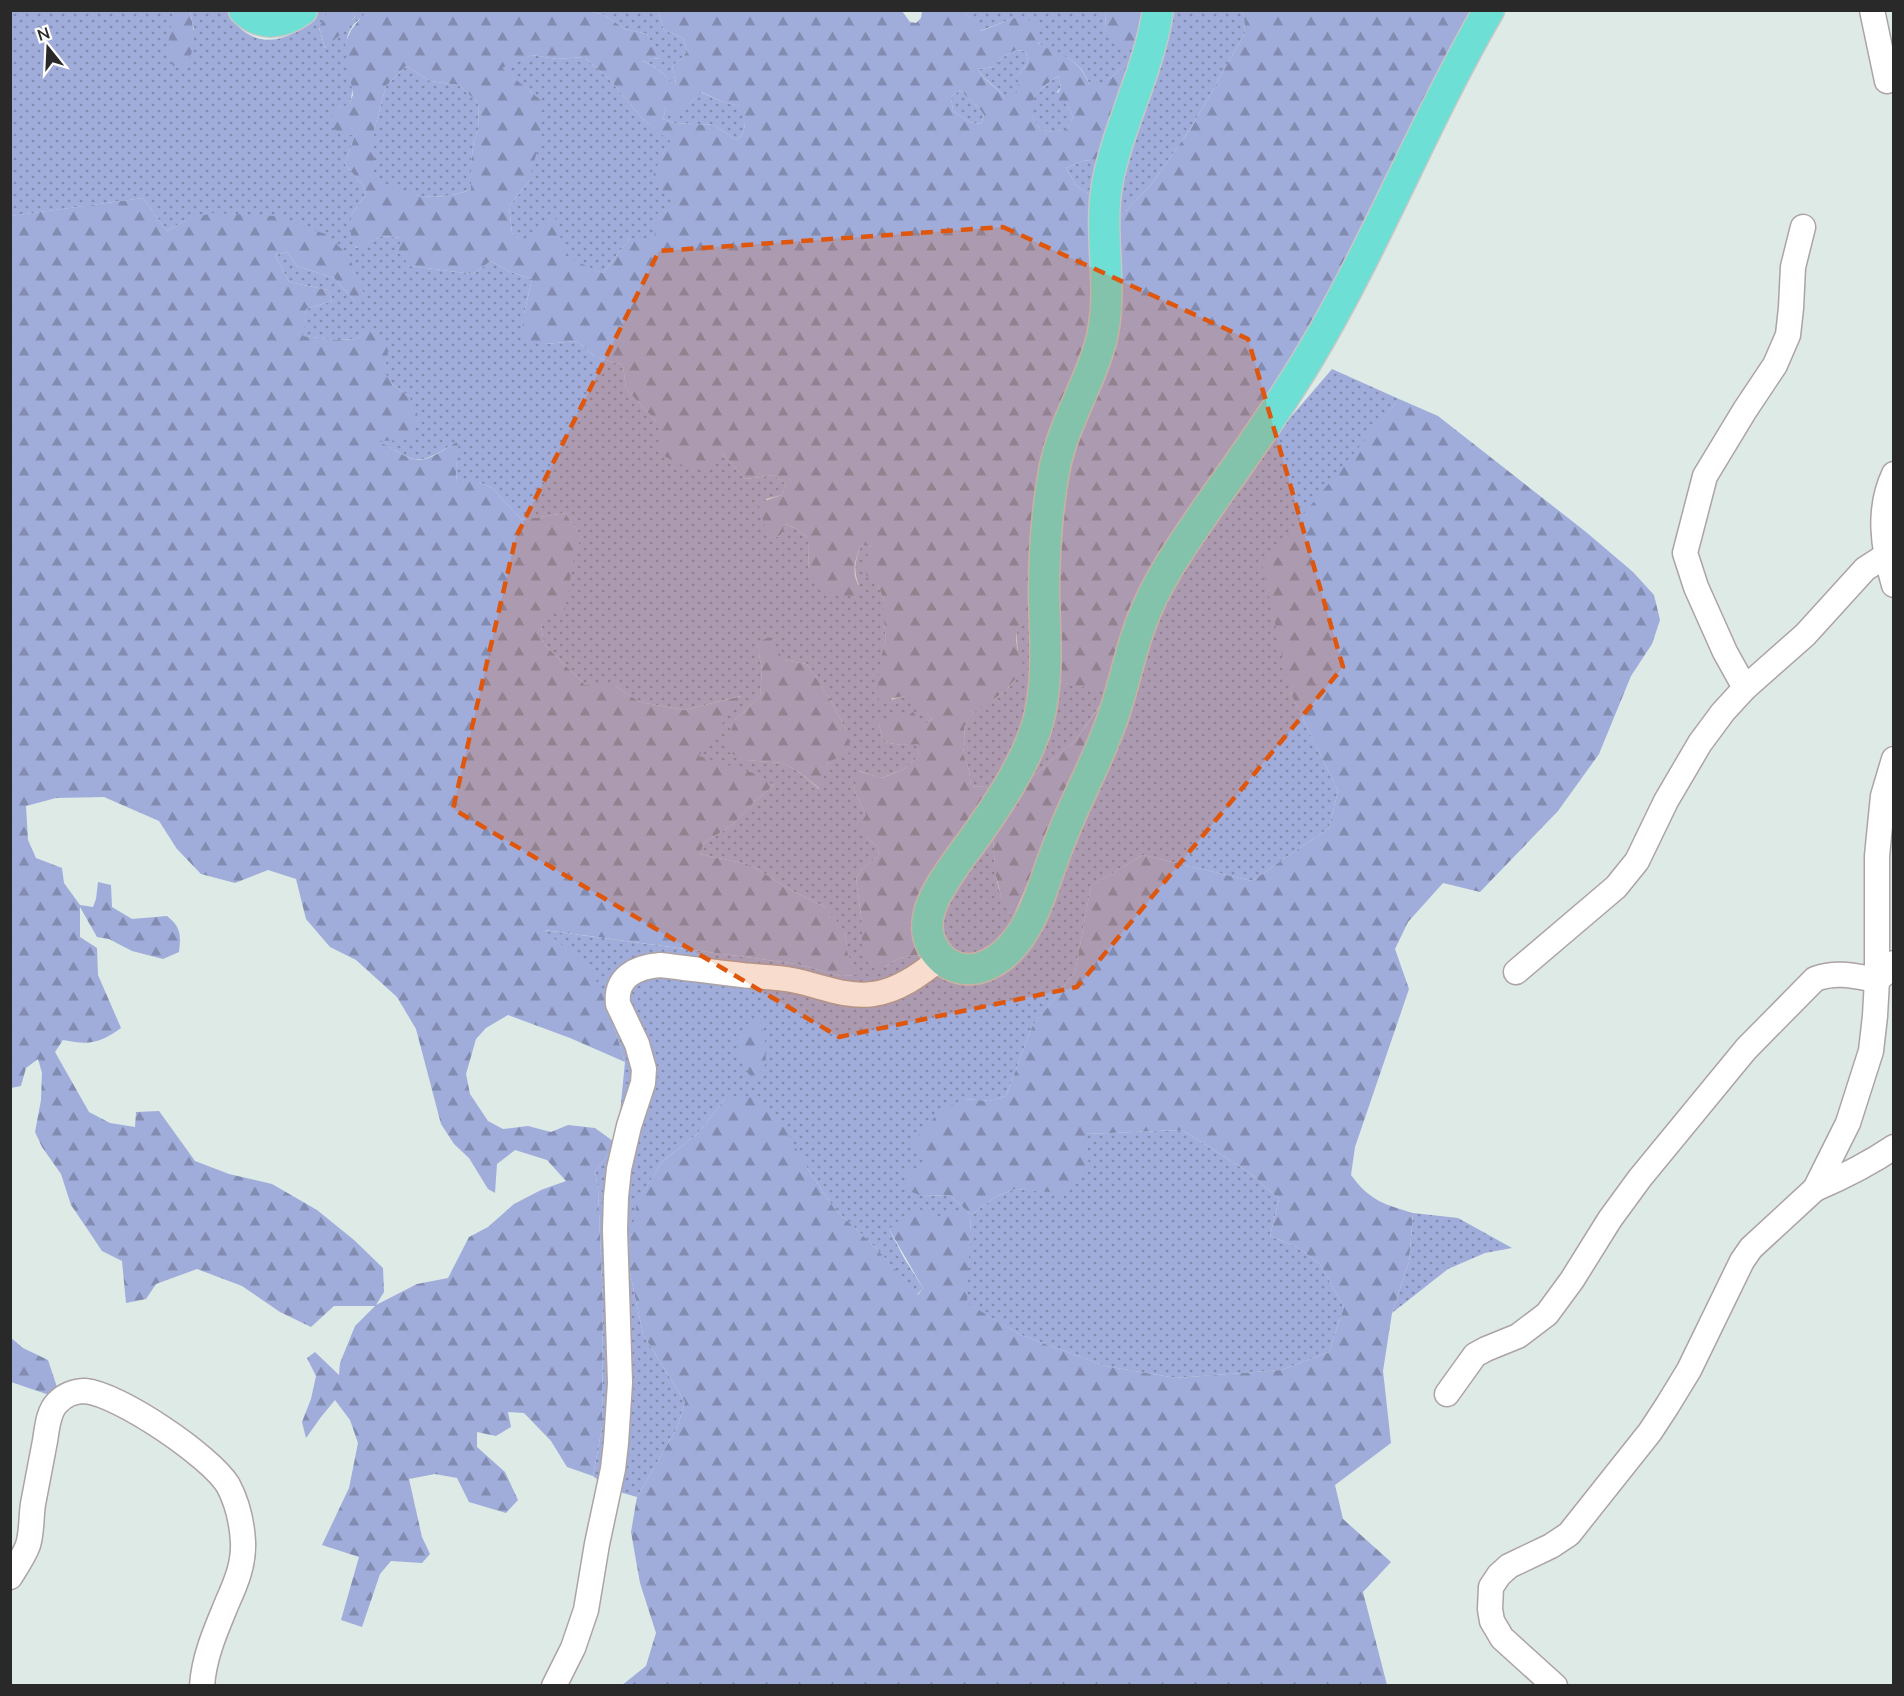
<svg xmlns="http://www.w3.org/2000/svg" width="1904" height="1696" font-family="Mulish,sans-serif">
  <defs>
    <pattern id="grass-dots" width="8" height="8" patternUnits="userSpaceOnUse" patternTransform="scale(1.5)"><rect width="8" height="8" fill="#a0acda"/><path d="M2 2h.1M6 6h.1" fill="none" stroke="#828cb1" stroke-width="1.8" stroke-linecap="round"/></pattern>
    <pattern id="forest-firs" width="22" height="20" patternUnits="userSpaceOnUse" patternTransform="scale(1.5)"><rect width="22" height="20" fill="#a0acda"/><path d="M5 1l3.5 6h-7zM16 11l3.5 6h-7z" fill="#828cb1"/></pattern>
  </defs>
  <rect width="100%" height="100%" fill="#ddeae6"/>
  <g fill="url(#grass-dots)" fill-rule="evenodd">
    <polygon points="1236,10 1244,14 1245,33 1191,128 1150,186 1118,219 1120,186 1170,11"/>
    <path d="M 11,11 L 173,11 L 173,19 L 194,30 L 190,11 L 227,11 C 232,18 237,27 245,32 C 270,50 302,34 317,11 L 329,11 L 319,28 L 325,48 L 355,17 L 353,11 L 373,11 C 322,34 363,72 349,105 L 339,108 L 355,135 L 345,164 L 364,187 L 366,194 L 351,215 L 356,248 L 382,236 L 401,238 L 410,266 L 473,274 L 491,261 L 511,272 L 532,279 L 524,314 L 545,344 L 577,341 L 595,357 L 623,365 L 626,389 L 657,422 L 721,452 L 745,479 L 774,475 L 786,484 L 782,495 L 766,499 L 765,523 L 769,539 L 780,536 L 785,524 L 797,529 L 809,539 L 808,572 L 859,585 C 853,571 855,560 861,545 L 873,547 L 878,585 L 884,601 L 884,621 L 886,638 L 881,657 L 891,700 L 910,694 L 932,719 L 923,726 L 878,722 L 884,742 L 901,745 L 920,743 L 918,757 L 904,769 L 881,778 L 859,771 L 854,790 L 866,815 L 866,837 L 879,848 L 878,857 L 862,869 L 856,878 L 862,923 L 862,950 L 885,967 L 899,958 L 918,955 C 949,1001 998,991 1029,950 L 1117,743 L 1155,608 L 1248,467 L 1332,369 L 1399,399 L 1342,469 L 1290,692 L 1338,791 L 1329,828 L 1252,881 L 1143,855 L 1091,886 L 1075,972 L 1032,1027 L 1006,1096 L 989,1101 L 964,1099 L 930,1163 L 922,1196 L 950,1195 L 971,1215 L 995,1197 L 1015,1189 L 1059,1192 L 1086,1134 L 1182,1130 L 1250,1173 L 1279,1199 L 1270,1236 L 1297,1247 L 1320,1264 L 1344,1307 L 1329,1352 L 1281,1370 L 1176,1378 L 1105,1366 L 1021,1335 L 966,1303 L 971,1215 L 938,1217 L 889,1229 L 904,1258 L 923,1288 L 917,1295 L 877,1249 L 834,1208 L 806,1166 L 725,1099 L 697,1134 L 662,1162 L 638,1201 L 627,1259 L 643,1334 L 685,1402 L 677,1428 L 637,1497 L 609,1489 L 593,1476 L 602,1427 L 603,1304 L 598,1189 L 595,1171 L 617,1144 L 625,1062 L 610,1014 L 543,930 L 797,964 L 841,976 L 855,975 L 848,955 L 845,932 L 825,907 L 789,889 L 751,865 L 700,854 L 704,843 L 732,825 L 754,802 L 774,785 L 698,756 L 741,696 L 684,710 L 640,702 L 614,685 L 585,685 L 544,644 L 541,625 C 561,601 571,566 581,536 L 565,513 L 522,520 L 492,488 L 479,482 L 457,482 L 456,470 L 458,441 C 417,467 418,464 377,440 L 409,396 L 393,385 L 382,370 L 388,358 L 369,332 L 356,339 L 338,340 L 302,336 L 306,309 L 332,301 L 328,290 L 289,282 L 275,255 L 287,252 L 297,266 L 334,278 L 355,301 L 349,257 L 186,220 L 167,231 L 143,198 L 11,216 ZM 757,643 L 784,660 L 807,664 L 831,701 L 847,732 L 828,762 L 819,789 L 799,772 L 783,763 L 746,760 L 735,720 L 760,697 L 762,670 Z"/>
    <path d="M 589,11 L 658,11 L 664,30 L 683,38 L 687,51 L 681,59 L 672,66 L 676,83 L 673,87 C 665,72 656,66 640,60 L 652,58 L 660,59 L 647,34 L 625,29 L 604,15 Z"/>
    <path d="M 964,11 L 1105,11 L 1106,31 L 1139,50 L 1112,77 L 1100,85 L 1090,85 C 1076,53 1065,61 1041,45 C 1031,37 1022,27 1014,18 L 980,31 Z"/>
    <path d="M 1016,50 L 1026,51 L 1028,62 L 1018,76 L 1018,91 L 1013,99 L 1005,98 C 997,86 984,81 978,69 L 994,67 L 1003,57 Z"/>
    <polygon points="532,55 557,59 584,57 610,80 642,118 672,142 662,154 680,203 655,238 630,238 603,273 525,244 512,233 509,206 528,183 541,100 501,68"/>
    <path d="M 406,66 L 430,81 L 459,85 L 478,103 L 479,129 L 474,140 L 471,163 L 471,190 C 432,202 410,198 374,180 L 374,131 L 386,86 Z"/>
    <path d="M 1058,76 L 1061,87 L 1057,92 L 1066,103 L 1073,117 L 1067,130 C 1061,130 1053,132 1047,131 C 1035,129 1027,110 1033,99 C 1038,90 1050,82 1058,76 Z"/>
    <path d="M 960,90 C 968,99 978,105 984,115 L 981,124 L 969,122 L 953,111 L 951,97 Z"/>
    <path d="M 700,92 L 723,102 L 741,106 C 744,119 749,132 736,140 L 714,125 L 675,123 L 663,119 L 666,107 L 690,103 Z"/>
    <polygon points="1099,159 1091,196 1076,185 1066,168 1082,161"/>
    <path d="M 1028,616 L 1034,617 L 1035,642 L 1024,727 L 993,793 L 985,787 L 971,786 L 969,770 L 963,753 L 965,740 L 964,727 C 967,722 970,716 975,711 C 987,701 1009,695 1014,678 C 1017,670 1018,658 1018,650 C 1017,636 1013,624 1028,616 Z"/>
    <polygon points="1055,681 1109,692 1076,740 1019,788"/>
    <path d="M 993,836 C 995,866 994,893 1013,917 C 1007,928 1000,944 988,950 C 970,959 949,955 944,934 C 943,929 941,925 943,920 C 949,891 976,860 993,836 Z"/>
    <polygon points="1413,1213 1458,1218 1512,1248 1485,1253 1448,1269 1392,1313 1409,1262"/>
  </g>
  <g fill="url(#forest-firs)" fill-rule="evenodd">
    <path d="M 173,11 L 190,11 C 194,31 198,46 186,64 L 173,66 L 167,53 Z"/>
    <polygon points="329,11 353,11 355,16 342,33 325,48 319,27"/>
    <path d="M 373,11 L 589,11 L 604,15 L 625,29 L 647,34 L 661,59 L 652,58 L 642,61 C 656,66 665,73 673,86 L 676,83 L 672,66 L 681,59 L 687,51 L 683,38 L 664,30 L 658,11 L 902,11 L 910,22 L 916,23 L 921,18 L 922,11 L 964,11 L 981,31 L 1014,18 L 1040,22 L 1038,43 C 1065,60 1075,53 1090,85 L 1100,84 L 1112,77 L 1138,50 L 1118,47 L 1106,31 L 1105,11 L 1144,11 L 1139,50 L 1099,159 L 1082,161 L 1066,168 L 1076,185 L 1091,196 L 1095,297 L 1034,617 C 1016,616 1014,637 1018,651 C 1019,655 1022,660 1023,665 C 1023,668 1022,672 1022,675 L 1014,680 L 1006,691 L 973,713 L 964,727 L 965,740 L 963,753 L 969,770 L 971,786 L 985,787 L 993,793 L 925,885 C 912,909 908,928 918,955 L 899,958 L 885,967 L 870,967 L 862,950 L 862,923 L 856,878 L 862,869 L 878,857 L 879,848 L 866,837 L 859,826 L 866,815 L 854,790 L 858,771 L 882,778 L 904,769 L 918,757 L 919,744 L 901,745 L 884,742 L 878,722 L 896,716 L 913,712 L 923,726 L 932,719 L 910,695 L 879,701 L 878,679 L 881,657 L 886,638 L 884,621 L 884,601 L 878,585 L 866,575 L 865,559 L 873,547 L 861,545 C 857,555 853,565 855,576 C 858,587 860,583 857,596 L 837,596 L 818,585 L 808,572 L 809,539 L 797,529 L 786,524 L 780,536 L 769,540 L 758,503 L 782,495 L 786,484 L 774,475 L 745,479 L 721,452 L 710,469 L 692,470 L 662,455 L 657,422 L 626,389 L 623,365 L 595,357 L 577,341 L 545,344 L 521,341 L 524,314 L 532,279 L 511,272 L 491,261 L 473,274 L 410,266 L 398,252 L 401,238 L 382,236 L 357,248 L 351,240 L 351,215 L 366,194 L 364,187 L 345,164 L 355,135 L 341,135 L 332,127 L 331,118 L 339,108 L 349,104 L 353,95 L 345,44 L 351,30 L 363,15 ZM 1016,50 L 1026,51 L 1028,62 L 1018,76 L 1018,91 L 1013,98 L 1005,98 C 997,86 984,82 978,69 L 994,67 L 1003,57 ZM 532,55 L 557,59 L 584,57 L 610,80 L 642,118 L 671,142 L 662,154 L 651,181 L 679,203 L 653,216 L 655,238 L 630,238 L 603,273 L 566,257 L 554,214 L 526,244 L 512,233 L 509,206 L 528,183 L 541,137 L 541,100 L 502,68 ZM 406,66 L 430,81 L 459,85 L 478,103 L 479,129 L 474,140 L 471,163 L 471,190 C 433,202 410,198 374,179 L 374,131 L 386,86 ZM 1058,76 L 1061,87 L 1054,101 L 1066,103 L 1073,117 L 1067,130 C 1061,130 1053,132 1047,131 C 1035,129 1028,111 1033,100 C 1038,90 1049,82 1058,76 ZM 960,90 C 968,99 978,105 984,115 L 981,124 L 969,122 L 953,111 L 951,97 ZM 701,92 L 723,102 L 740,106 C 744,119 749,132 736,140 L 714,125 L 675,123 L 663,119 L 666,107 L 673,114 L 690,103 Z"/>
    <polygon points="1236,11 1470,11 1473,13 1335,281 1109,692 1013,917 1003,904 995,872 993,836 1019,788 1076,740 1109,693 1055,681 1061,491 1118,219 1150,186 1191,128 1245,33 1244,14"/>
    <path d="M 143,198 L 167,231 L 186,220 L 212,213 L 275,216 L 328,235 L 349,257 L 367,301 L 355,301 L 334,278 L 297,266 L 287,252 L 275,255 L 289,282 L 328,290 L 332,301 L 306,309 L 303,336 L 339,340 L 356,339 L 368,332 L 379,334 L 387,342 L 388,358 L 383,370 L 393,385 L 409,396 L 420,420 L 410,440 L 379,441 C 419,465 419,467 459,440 L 456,470 L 457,482 L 479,482 L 492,488 L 522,520 L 565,513 L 581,536 L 573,562 L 565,610 L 551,613 L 541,625 L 544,644 L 585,685 L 614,685 L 640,702 L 684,710 L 742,696 L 699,756 L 756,774 L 774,785 L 754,802 L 732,825 L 704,843 L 700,854 L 751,865 L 789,889 L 825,907 L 845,931 L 848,955 L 856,975 L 841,976 L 797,964 L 544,930 L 592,970 L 610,1014 L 625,1062 L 570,1038 L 508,1015 L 486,1028 L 476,1039 L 466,1074 L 470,1094 L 488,1121 L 503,1129 L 528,1126 L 551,1132 L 568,1125 L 595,1128 L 617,1144 L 595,1171 L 598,1189 L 603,1304 L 602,1427 L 593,1476 L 567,1467 L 551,1441 L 524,1413 L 508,1412 L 511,1427 L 496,1436 L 477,1432 L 477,1447 L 505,1472 L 518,1500 L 506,1513 L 469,1502 L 457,1478 L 435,1474 L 409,1479 L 422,1537 L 430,1554 L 422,1563 L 391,1561 L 380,1574 L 362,1627 L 341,1620 L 359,1557 L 322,1545 L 349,1488 L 358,1443 L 350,1420 L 335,1400 L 321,1417 L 306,1438 L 302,1422 L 311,1399 L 316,1376 L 307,1358 L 315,1352 L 339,1375 L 340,1363 L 355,1326 L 375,1306 L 334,1306 L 311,1327 L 280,1312 L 242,1286 L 197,1269 L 156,1284 L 146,1299 L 126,1303 L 122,1261 L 102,1251 L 88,1230 L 71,1205 L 61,1174 L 42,1147 L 35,1132 L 41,1100 L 42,1073 L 38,1059 L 26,1068 L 21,1086 L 11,1088 L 10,216 ZM 104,797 L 159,821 L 177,849 L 201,874 L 235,883 L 268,870 L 296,879 L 306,919 L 330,947 L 356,960 L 397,997 L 416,1029 L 441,1124 L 454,1144 L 469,1158 L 488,1189 L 495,1193 L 497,1164 L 515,1150 L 547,1160 L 566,1181 L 541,1190 L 514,1204 L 488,1227 L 469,1237 L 448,1278 L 417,1284 L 376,1305 L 384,1292 L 383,1268 L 354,1240 L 317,1210 L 272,1184 L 229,1174 L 195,1161 L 159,1111 L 136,1112 L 135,1127 L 110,1123 L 89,1112 L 55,1052 L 63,1040 C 89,1045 99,1044 121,1028 L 98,975 L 97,948 L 80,937 L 80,907 L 97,937 L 109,939 L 132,951 L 163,959 L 179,952 C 181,935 181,927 167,916 L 132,919 L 112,907 L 111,885 L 98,882 L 96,899 L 93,907 L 80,905 L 64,883 L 62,868 L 36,858 L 28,840 L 26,806 L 56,798 Z"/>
    <path d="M 1399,399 L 1438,416 L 1586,532 L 1633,572 L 1654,595 L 1660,620 L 1652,644 L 1631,676 L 1599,754 L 1558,811 L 1480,892 L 1443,883 L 1408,922 L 1395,949 L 1409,989 L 1355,1147 L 1351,1175 C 1370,1201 1384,1204 1413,1213 L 1409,1262 L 1392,1313 L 1383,1371 L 1391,1443 L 1335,1485 L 1343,1519 L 1391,1562 L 1363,1592 L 1387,1685 L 621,1686 L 646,1666 L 656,1633 L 640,1583 L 631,1532 L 637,1497 L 677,1428 L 685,1402 L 643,1334 L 627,1259 L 637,1202 L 662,1162 L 697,1134 L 725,1099 L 753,1097 L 781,1121 L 806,1166 L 834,1208 L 877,1249 L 918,1295 L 923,1288 L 889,1229 L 914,1207 L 938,1217 L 951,1209 L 970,1214 L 950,1195 L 922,1196 L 907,1190 L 907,1172 L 930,1163 L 909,1147 L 940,1111 L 964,1099 L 989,1101 L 1006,1096 L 1032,1027 L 1075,972 L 1091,886 L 1143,855 L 1252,881 L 1329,828 L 1338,791 L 1290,692 L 1262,564 ZM 1182,1130 L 1250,1173 L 1279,1199 L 1270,1236 L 1297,1247 L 1320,1264 L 1344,1307 L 1329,1352 L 1281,1370 L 1176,1378 L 1105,1366 L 1021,1335 L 967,1303 L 971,1215 L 995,1197 L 1015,1189 L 1059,1193 L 1089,1168 L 1086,1134 Z"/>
    <polygon points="769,637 784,660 807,664 831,701 847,732 851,752 828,762 820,789 799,772 783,763 746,760 724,750 735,720 760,697 762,670 757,643"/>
    <path d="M 758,1013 L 765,1040 L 766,1063 L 754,1080 C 743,1068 734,1053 740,1036 C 743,1028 753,1019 758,1013 Z"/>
    <polygon points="10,1337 23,1348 48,1360 61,1399 11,1382"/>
  </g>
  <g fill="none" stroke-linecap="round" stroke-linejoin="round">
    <defs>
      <g id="minor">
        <polyline points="1872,10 1887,81"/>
        <path d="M 1894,474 C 1877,510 1883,548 1894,585"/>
        <polyline points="1745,688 1725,652 1696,587 1685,553 1705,476 1745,410 1775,365 1788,335 1791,308 1793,267 1803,227"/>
        <polyline points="1516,972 1616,887 1637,861 1666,801 1700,743 1723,712 1745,688 1805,635 1865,569 1885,556 1894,554"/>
        <path d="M 1815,1189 C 1843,1177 1869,1164 1894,1147"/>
        <path d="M 1447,1394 L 1475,1355 L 1486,1349 L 1518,1336 L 1547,1314 L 1572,1280 L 1610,1219 L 1640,1178 L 1746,1049 L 1815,979 C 1837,971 1854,976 1877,980 L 1889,970 L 1894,963"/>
        <path d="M 10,1577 C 17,1566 24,1556 28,1545 C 32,1532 31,1517 33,1504 C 37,1483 41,1462 45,1441 C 47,1429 48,1412 57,1403 C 64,1395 75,1391 85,1391 C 119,1394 210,1456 228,1485 C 237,1502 242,1523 243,1542 C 244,1564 236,1583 227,1603 C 216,1630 204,1656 202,1686"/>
        <path d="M 554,1686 L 573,1648 L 586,1610 L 597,1544 L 613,1469 L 616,1443 L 620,1383 L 615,1230 L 616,1197 L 619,1169 L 629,1126 L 643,1083 L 644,1069 L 637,1044 L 618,1004 C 615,977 636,967 660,965 C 687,968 714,972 742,975 C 758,977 776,977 792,980 C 819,985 845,998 873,994 C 898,991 921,974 941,958"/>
        <polyline points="1555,1686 1502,1638 1492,1621 1490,1609 1491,1587 1499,1575 1509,1566 1551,1546 1569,1534 1650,1432 1667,1406 1689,1370 1742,1261 1751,1248 1815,1189 1848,1123 1871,1051 1875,1016 1877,980 1877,856 1883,796 1894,759"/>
      </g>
      <g id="major">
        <path d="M 244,10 C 262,27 283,24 302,10"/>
        <path d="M 1158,10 C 1149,71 1118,125 1107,185 C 1098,239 1115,291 1100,345 C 1088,386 1064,424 1055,466 C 1047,508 1044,551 1044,594 C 1045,637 1049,680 1038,722 C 1029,753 1013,781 995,808 C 985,823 975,838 964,852 C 944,881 908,923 940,957 C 950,968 965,971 979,968 C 993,964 1005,955 1014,944 C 1037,917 1045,878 1058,846 C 1073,806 1094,768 1109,728 C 1122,695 1128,659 1140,626 C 1157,578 1188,537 1216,496 C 1249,450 1282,403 1311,354 C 1377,243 1424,122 1489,10"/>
      </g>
    </defs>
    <use href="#minor" stroke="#ada3a3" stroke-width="27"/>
    <use href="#major" stroke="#c7c7c7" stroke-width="33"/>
    <use href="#minor" stroke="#fff" stroke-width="24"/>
    <use href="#major" stroke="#6ddfd4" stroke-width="30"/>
  </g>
  <path fill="#de570d" fill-opacity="0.2" stroke="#de570d" stroke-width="4.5" stroke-dasharray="12 8" stroke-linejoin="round" d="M 1003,227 L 1248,339 L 1343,667 L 1077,987 L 839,1037 L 453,809 L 516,537 L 659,251 Z"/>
  <rect width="1904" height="1696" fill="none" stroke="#292929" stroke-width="24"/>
  <g transform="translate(48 48) rotate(342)" stroke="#ffffff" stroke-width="4.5" paint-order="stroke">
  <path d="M0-4.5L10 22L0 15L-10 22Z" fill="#292929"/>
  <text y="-9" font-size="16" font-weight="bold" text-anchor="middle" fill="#292929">N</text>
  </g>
</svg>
